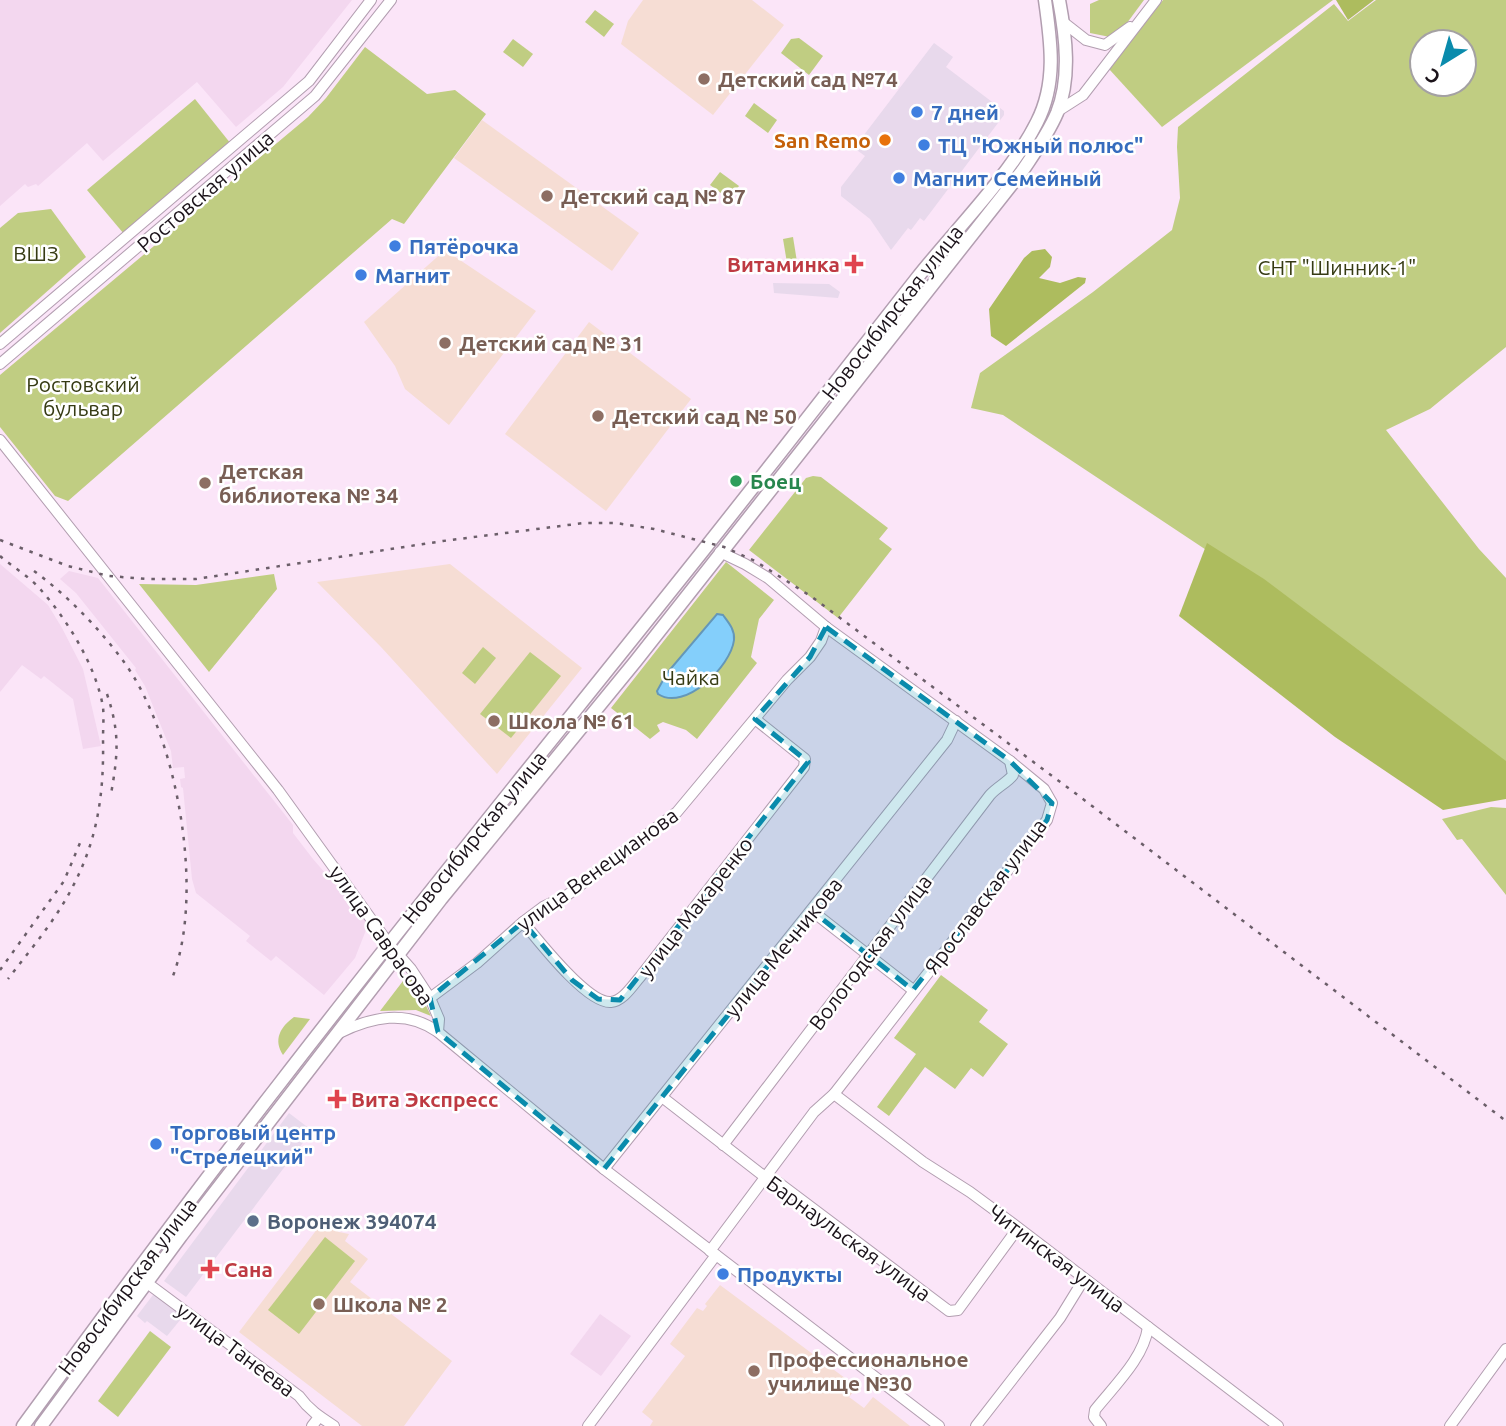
<svg xmlns="http://www.w3.org/2000/svg" width="1506" height="1426" font-family="Ubuntu,sans-serif">
  <rect width="100%" height="100%" fill="#fbe5f8"/>
  <g fill="#e8d9ec">
    <polygon points="934,43 953,57 946,67 1004,111 1004,115 924,221 920,218 911,230 908,228 891,250 870,219 841,196 841,187 865,156 854,148"/>
    <polygon points="773,283 829,284 840,292 838,298 774,293"/>
    <polygon points="289,1113 310,1129 303,1138 305,1140 186,1297 164,1281"/>
    <polygon points="156,1291 185,1314 167,1336 147,1321 145,1323 137,1316"/>
  </g>
  <g fill="#f3d7ef">
    <polygon points="0,0 352,0 283,87 236,127 197,82 103,161 87,143 38,186 36,184 28,187 25,184 0,206"/>
    <polygon points="0,564 48,605 62,628 83,669 101,746 83,749 73,699 44,676 41,679 22,665 0,692"/>
    <polygon points="69,571 98,578 293,825 293,833 313,859 365,919 368,925 355,958 324,995 276,956 271,961 246,941 250,936 196,893 192,879 183,788 181,787 180,779 185,778 184,767 173,768 171,751 145,686 135,670 136,668 76,593 60,579"/>
    <polygon points="600,1314 631,1336 601,1376 570,1354"/>
  </g>
  <g fill="#f6ddd4">
    <polygon points="643,0 752,0 784,25 713,115 621,44 628,21"/>
    <polygon points="482,120 639,233 612,271 454,158"/>
    <polygon points="445,250 536,311 449,425 405,389 395,366 364,322"/>
    <polygon points="589,322 691,399 606,511 505,434"/>
    <polygon points="450,564 582,668 497,774 381,647 317,582"/>
    <polygon points="324,1220 339,1232 349,1234 345,1241 368,1259 350,1282 452,1361 404,1426 362,1426 239,1332"/>
    <polygon points="720,1285 857,1387 849,1397 864,1408 873,1397 910,1426 650,1426 653,1421 642,1412 685,1356 670,1344 697,1308 703,1311 707,1306 705,1304"/>
  </g>
  <g fill="#c0cd82" fill-rule="evenodd">
    <polygon points="1099,0 1144,0 1124,27 1110,37 1090,33 1090,4"/>
    <polygon points="1163,0 1333,0 1162,127 1109,69"/>
    <path d="M 1376,0 L 1506,0 L 1506,347 L 1430,409 L 1386,430 L 1479,549 L 1506,578 L 1506,767 L 1262,587 L 1003,415 L 971,408 L 980,373 L 1093,292 L 1172,230 L 1180,198 L 1177,147 L 1178,127 L 1334,4 L 1348,21 ZM 1422,42 L 1464,42 L 1464,84 L 1422,84 Z"/>
    <polygon points="595,10 614,24 604,37 585,22"/>
    <polygon points="799,38 823,56 809,75 781,53 791,39"/>
    <polygon points="513,39 533,54 523,67 503,52"/>
    <polygon points="365,47 427,94 455,90 486,114 404,224 392,219 68,501 55,496 0,427 0,375 308,117 326,98"/>
    <polygon points="195,99 231,144 124,234 87,190"/>
    <polygon points="754,103 777,120 768,133 745,116"/>
    <polygon points="720,172 739,186 729,199 710,185"/>
    <polygon points="51,209 86,257 0,333 0,228 18,213"/>
    <polygon points="793,237 798,268 788,269 783,239"/>
    <polygon points="813,476 821,477 888,528 879,539 892,549 838,618 749,550 806,478"/>
    <polygon points="726,562 774,600 759,619 751,657 757,663 697,739 686,730 663,722 657,725 660,731 650,739 611,708"/>
    <polygon points="274,574 277,589 209,672 139,584 196,585"/>
    <polygon points="483,647 496,658 475,684 462,673"/>
    <polygon points="530,652 561,676 511,738 480,714"/>
    <polygon points="1491,807 1506,808 1506,895 1462,839 1457,840 1442,819"/>
    <polygon points="941,975 988,1010 979,1022 1008,1044 983,1077 971,1068 955,1089 925,1067 889,1116 877,1107 916,1054 894,1038"/>
    <polygon points="406,977 413,979 431,1016 416,1010 380,1011"/>
    <path d="M 294,1017 L 310,1019 L 283,1055 C 273,1040 280,1027 294,1017 Z"/>
    <polygon points="325,1237 355,1261 299,1334 268,1310"/>
    <polygon points="150,1331 171,1347 118,1417 98,1401"/>
  </g>
  <g fill="#adbc5e">
    <polygon points="1336,0 1374,0 1348,20"/>
    <polygon points="1045,249 1052,257 1050,267 1039,278 1060,283 1078,277 1086,278 1085,283 1006,346 991,336 989,309 1024,258 1032,251"/>
    <polygon points="1207,543 1264,579 1506,761 1506,799 1443,810 1335,737 1179,616"/>
  </g>
  <path fill="#84cffb" stroke="#6497b8" stroke-width="2" d="M 717,614 L 723,615 C 729,623 735,630 734,640 C 731,666 685,712 658,694 L 657,691 L 667,673 Z"/>
  <g fill="none" stroke-linecap="round" stroke-linejoin="round">
    <defs>
      <g id="minor">
        <polyline points="1063,22 1086,40 1105,45 1130,27"/>
        <polyline points="1058,111 1083,95 1156,0"/>
        <polyline points="0,344 309,81 371,0"/>
        <polyline points="0,364 315,96 391,0"/>
        <polyline points="0,440 278,790 389,944 411,969 430,998 439,1019 438,1032 604,1169 939,1426"/>
        <polyline points="812,911 913,990"/>
        <path d="M 523,922 C 538,940 587,1004 611,1002 C 623,1001 632,986 640,977 L 804,767 L 805,759 L 755,719"/>
        <polyline points="430,998 477,963 523,922 543,907 566,896 677,812 787,680 810,657 821,641 826,627"/>
        <path d="M 339,1033 C 372,1017 406,1009 438,1032"/>
        <polyline points="834,1094 923,1162 970,1192 1008,1220 1278,1426"/>
        <polyline points="662,1097 765,1177 779,1183 949,1311 958,1310 1018,1228"/>
        <path d="M 723,1145 L 990,795 C 997,787 1008,782 1013,775 L 1010,761"/>
        <polyline points="604,1169 947,740 956,721"/>
        <polyline points="710,1251 814,1112 834,1094 1047,820 1052,803 1044,789 1010,761 826,627 768,578 745,564 720,552"/>
        <path d="M 135,1274 L 299,1396 C 309,1410 320,1417 334,1426"/>
        <polyline points="312,1426 319,1417"/>
        <polyline points="588,1426 716,1255"/>
        <polyline points="976,1426 1060,1318 1084,1279"/>
        <path d="M 1101,1426 L 1094,1417 L 1095,1410 C 1114,1386 1144,1358 1148,1327"/>
        <polyline points="1450,1426 1506,1349"/>
      </g>
      <g id="major">
        <path d="M 23,1426 C 107,1311 192,1196 280,1083 C 418,904 561,729 702,552 C 774,461 846,369 917,278 C 955,230 1010,176 1037,122 C 1057,83 1051,42 1045,0"/>
        <path d="M 41,1426 L 181,1236 L 441,899 L 635,662 L 1023,170 C 1035,152 1048,134 1057,113 C 1071,78 1066,37 1059,0"/>
      </g>
    </defs>
    <use href="#minor" stroke="#b29eb0" stroke-width="12"/>
    <use href="#major" stroke="#b29eb0" stroke-width="15"/>
    <use href="#minor" stroke="#fff" stroke-width="10"/>
    <use href="#major" stroke="#fff" stroke-width="12"/>
    <g stroke="#6b5e69" stroke-width="2.5" stroke-dasharray="3.5 7" stroke-linecap="butt">
      <polyline points="0,540 68,566 109,576 147,579 196,579 443,541 584,523 616,523 654,529 724,547 755,561 812,597 1075,793 1506,1121"/>
      <path d="M 0,556 C 13,567 30,577 41,590 C 68,621 96,666 103,707 C 104,717 103,729 103,739 C 104,793 98,839 72,888 C 55,921 30,950 8,979"/>
      <path d="M 34,571 C 68,596 99,628 124,662 C 177,735 205,891 173,976"/>
      <path d="M 107,694 C 120,733 118,754 111,794"/>
      <polyline points="0,970 64,881 80,843"/>
    </g>
  </g>
  <path fill="#0a8bac" fill-opacity="0.2" stroke="#0a8bac" stroke-width="5" stroke-dasharray="14 9" stroke-linejoin="round" d="M 826,627 L 1010,761 L 1052,803 L 1047,820 L 913,990 L 812,911 L 604,1169 L 438,1032 L 430,998 L 523,922 L 572,980 L 598,999 L 620,1000 L 808,762 L 755,719 L 810,657 Z"/>
  <g fill="#8d6e63" stroke="#fff" stroke-width="2.5">
    <circle cx="704" cy="79" r="7"/>
    <circle cx="547" cy="196" r="7"/>
    <circle cx="445" cy="343" r="7"/>
    <circle cx="598" cy="416" r="7"/>
    <circle cx="205" cy="483" r="7"/>
    <circle cx="494" cy="721" r="7"/>
    <circle cx="319" cy="1304" r="7"/>
    <circle cx="754" cy="1371" r="7"/>
  </g>
  <g fill="#3f7fe0" stroke="#fff" stroke-width="2.5">
    <circle cx="917" cy="112" r="7"/>
    <circle cx="924" cy="145" r="7"/>
    <circle cx="899" cy="178" r="7"/>
    <circle cx="395" cy="246" r="7"/>
    <circle cx="361" cy="275" r="7"/>
    <circle cx="156" cy="1144" r="7"/>
    <circle cx="723" cy="1274" r="7"/>
  </g>
  <circle fill="#e8710a" stroke="#fff" stroke-width="2.5" cx="885" cy="140" r="7"/>
  <g fill="#e0444e" stroke="#fff" stroke-width="2.5">
    <path d="M850.5 253.5h7v7h7v7h-7v7h-7v-7h-7v-7h7z"/>
    <path d="M333.5 1088.5h7v7h7v7h-7v7h-7v-7h-7v-7h7z"/>
    <path d="M206.5 1258.5h7v7h7v7h-7v7h-7v-7h-7v-7h7z"/>
  </g>
  <circle fill="#2e9e5b" stroke="#fff" stroke-width="2.5" cx="736" cy="481" r="7"/>
  <circle fill="#5c6f8a" stroke="#fff" stroke-width="2.5" cx="253" cy="1221" r="7"/>
  <g text-anchor="middle" dominant-baseline="central" stroke-width="5" stroke-linejoin="round" paint-order="stroke">
    <g font-size="21" font-weight="bold" fill="#785e54" stroke="#fff" text-anchor="start">
      <text x="718" y="79">Детский сад №74</text>
      <text x="561" y="196">Детский сад № 87</text>
      <text x="459" y="343">Детский сад № 31</text>
      <text x="612" y="416">Детский сад № 50</text>
      <text x="219" y="471">Детская<tspan x="219" dy="24">библиотека № 34</tspan></text>
      <text x="508" y="721">Школа № 61</text>
      <text x="333" y="1304">Школа № 2</text>
      <text x="768" y="1359">Профессиональное<tspan x="768" dy="24">училище №30</tspan></text>
    </g>
    <g font-size="21" font-weight="bold" fill="#366cbe" stroke="#fff" text-anchor="start">
      <text x="931" y="112">7 дней</text>
      <text x="938" y="145">ТЦ "Южный полюс"</text>
      <text x="913" y="178">Магнит Семейный</text>
      <text x="409" y="246">Пятёрочка</text>
      <text x="375" y="275">Магнит</text>
      <text x="170" y="1132">Торговый центр<tspan x="170" dy="24">"Стрелецкий"</tspan></text>
      <text x="737" y="1274">Продукты</text>
    </g>
    <g font-size="21" font-weight="bold" fill="#c56008" stroke="#fff" text-anchor="end">
      <text x="871" y="140">San Remo</text>
    </g>
    <g font-size="21" fill="#1b131a" stroke="#fff">
      <text transform="translate(205 191) rotate(-41)">Ростовская улица</text>
      <text transform="translate(892 312) rotate(-52)">Новосибирская улица</text>
      <text transform="translate(474 837) rotate(-51)">Новосибирская улица</text>
      <text transform="translate(597 869) rotate(-36)">улица Венецианова</text>
      <text transform="translate(985 896) rotate(-53)">Ярославская улица</text>
      <text transform="translate(695 907) rotate(-52)">улица Макаренко</text>
      <text transform="translate(382 935) rotate(55)">улица Саврасова</text>
      <text transform="translate(783 947) rotate(-51)">улица Мечникова</text>
      <text transform="translate(870 952) rotate(-53)">Вологодская улица</text>
      <text transform="translate(849 1238) rotate(36)">Барнаульская улица</text>
      <text transform="translate(1057 1258) rotate(37)">Читинская улица</text>
      <text transform="translate(127 1286) rotate(-53)">Новосибирская улица</text>
      <text transform="translate(236 1349) rotate(37)">улица Танеева</text>
    </g>
    <g font-size="21" fill="#363b14" stroke="#fff">
      <text x="36" y="253">ВШЗ</text>
      <text x="1337" y="267">СНТ "Шинник-1"</text>
      <text x="83" y="384">Ростовский<tspan x="83" dy="24">бульвар</tspan></text>
      <text x="691" y="677">Чайка</text>
    </g>
    <g font-size="21" font-weight="bold" fill="#be3a42" stroke="#fff" text-anchor="start">
      <text x="840" y="264" text-anchor="end">Витаминка</text>
      <text x="351" y="1099">Вита Экспресс</text>
      <text x="224" y="1269">Сана</text>
    </g>
    <g font-size="21" font-weight="bold" fill="#27864d" stroke="#fff" text-anchor="start">
      <text x="750" y="481">Боец</text>
    </g>
    <g font-size="21" font-weight="bold" fill="#4e5e75" stroke="#fff" text-anchor="start">
      <text x="267" y="1221">Воронеж 394074</text>
    </g>
  </g>
  <g transform="translate(1443 63) rotate(217)"><circle r="33" fill="#ffffff" stroke="#a4a1a3" stroke-width="2"/>
  <path d="M0-5L12 26L0 18L-12 26Z" fill="#0a8bac"/>
  <text y="-10" font-size="19" font-weight="bold" text-anchor="middle" fill="#1b131a">С</text>
  </g>
</svg>
